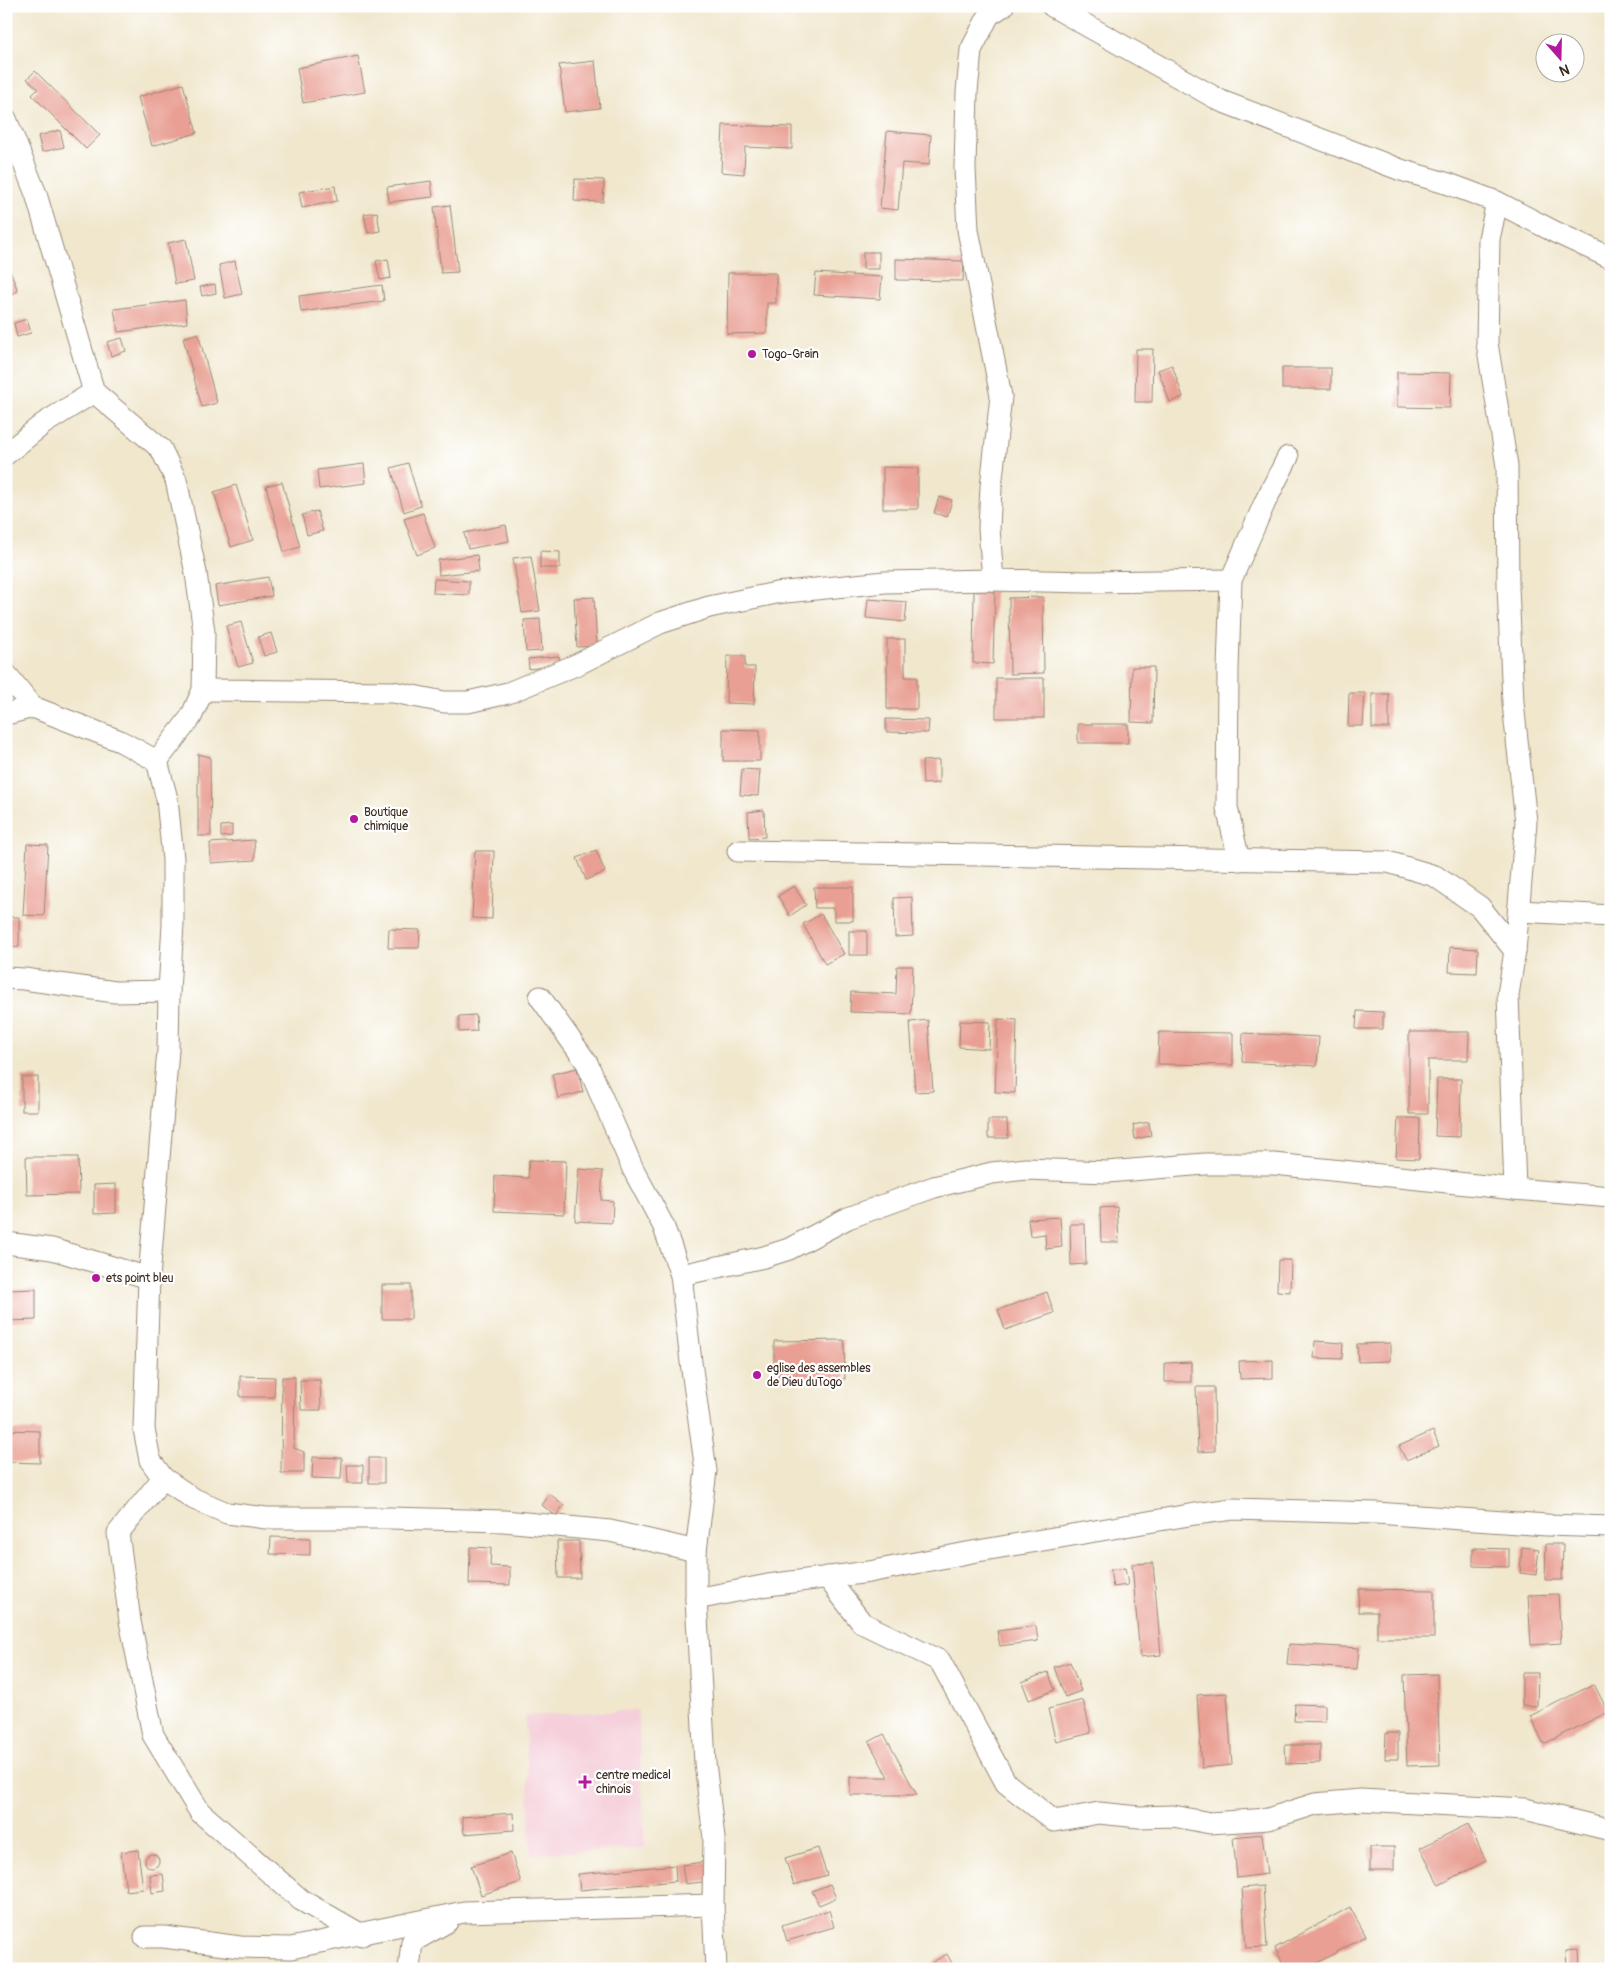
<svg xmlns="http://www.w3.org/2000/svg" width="1617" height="1975" font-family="Pangolin,sans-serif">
  <rect width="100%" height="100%" fill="#fff"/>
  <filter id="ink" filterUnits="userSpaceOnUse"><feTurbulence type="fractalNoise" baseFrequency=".02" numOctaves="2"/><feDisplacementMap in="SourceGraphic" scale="10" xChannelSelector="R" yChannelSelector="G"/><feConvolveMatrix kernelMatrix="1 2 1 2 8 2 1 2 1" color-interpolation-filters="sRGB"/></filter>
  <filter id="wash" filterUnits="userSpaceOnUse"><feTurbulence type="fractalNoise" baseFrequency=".0096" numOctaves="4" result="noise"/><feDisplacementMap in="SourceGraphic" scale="20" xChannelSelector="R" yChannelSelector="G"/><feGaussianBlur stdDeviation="1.12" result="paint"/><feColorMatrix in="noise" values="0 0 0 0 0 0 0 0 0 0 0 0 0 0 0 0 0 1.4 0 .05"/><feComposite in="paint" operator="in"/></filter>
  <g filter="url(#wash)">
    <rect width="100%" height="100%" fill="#f0e7cd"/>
    <polygon fill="#f5cfda" points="638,1710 645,1848 531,1854 525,1716"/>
    <g id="blocks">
      <g fill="#e99f93">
        <polygon points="358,56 365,92 303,103 297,68"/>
        <polygon points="595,61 600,108 565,112 559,65"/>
        <polygon points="35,71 100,135 86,149 32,95 38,89 27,79"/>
        <polygon points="183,84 197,133 152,146 138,97"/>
        <polygon points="723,125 792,127 792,149 745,147 744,174 721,172"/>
        <polygon points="60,130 64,147 42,152 38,136"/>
        <polygon points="887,131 931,135 929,165 902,163 898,210 880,208"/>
        <polygon points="575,179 604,180 603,202 574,201"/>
        <polygon points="431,181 433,197 389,202 387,187"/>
        <polygon points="335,186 337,201 302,208 299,192"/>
        <polygon points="450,205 458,272 441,273 434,207"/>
        <polygon points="377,212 380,231 368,233 364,214"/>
        <polygon points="186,239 194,281 175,284 168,243"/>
        <rect x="863" y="252" width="16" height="17"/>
        <polygon points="388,259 391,278 380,280 376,261"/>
        <polygon points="896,259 964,261 963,281 896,280"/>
        <polygon points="6,261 18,291 6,296"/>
        <polygon points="235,261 242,294 225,298 219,265"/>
        <polygon points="728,273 776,273 776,303 767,303 767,333 727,334"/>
        <polygon points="816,273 882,277 880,299 814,295"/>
        <polygon points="215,284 216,293 202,296 200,287"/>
        <polygon points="382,285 384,301 301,312 299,296"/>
        <polygon points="185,300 187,323 118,332 114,309"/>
        <polygon points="27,319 31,333 17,337 14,323"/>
        <polygon points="198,333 217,403 202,407 183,338"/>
        <polygon points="122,338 126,351 111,356 107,342"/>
        <polygon points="1136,349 1153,349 1152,402 1135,402"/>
        <polygon points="1172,365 1183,397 1170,402 1158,370"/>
        <rect x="1282" y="368" width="49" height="21"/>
        <polygon points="1397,372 1451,373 1450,408 1397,407"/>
        <polygon points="408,463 421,506 404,512 391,468"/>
        <polygon points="364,464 366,483 319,489 317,470"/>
        <polygon points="883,467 918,468 918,509 883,509"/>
        <polygon points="282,482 300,547 284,552 266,486"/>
        <polygon points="236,485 253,540 231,547 214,492"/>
        <polygon points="939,497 952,500 947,517 934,513"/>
        <polygon points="317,511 323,531 307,535 302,515"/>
        <polygon points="423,513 435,548 417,555 404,519"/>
        <polygon points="506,525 509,541 468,549 464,533"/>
        <polygon points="540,551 560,552 560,568 540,568"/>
        <polygon points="477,555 479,571 439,575 438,560"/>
        <polygon points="531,556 540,611 522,613 513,558"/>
        <polygon points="268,577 272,596 218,605 215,586"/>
        <polygon points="434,579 469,581 469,595 433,593"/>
        <polygon points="974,591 995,591 993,664 973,663"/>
        <polygon points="594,597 597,646 577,647 574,598"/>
        <polygon points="1043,597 1044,673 1010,674 1009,598"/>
        <polygon points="868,599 907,602 905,622 866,618"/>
        <polygon points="540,619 542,651 526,652 524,620"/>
        <polygon points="241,622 253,663 238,667 226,626"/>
        <polygon points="271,633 277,652 264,656 258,637"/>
        <polygon points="887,639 905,639 905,677 917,677 917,709 887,709"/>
        <polygon points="559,656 560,665 529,669 528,659"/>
        <polygon points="727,656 745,656 745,667 755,667 754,704 726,703"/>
        <polygon points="1132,667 1154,667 1153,723 1131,722"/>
        <rect x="996" y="678" width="48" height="40"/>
        <polygon points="1349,693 1365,693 1363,726 1348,726"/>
        <rect x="1372" y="694" width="17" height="34"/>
        <polygon points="886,719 929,720 928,733 886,732"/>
        <rect x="1078" y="724" width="50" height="19"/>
        <polygon points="723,729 760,730 760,761 723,761"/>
        <polygon points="198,754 210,757 211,836 198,836"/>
        <polygon points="939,760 939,783 923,784 922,761"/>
        <polygon points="742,769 760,770 758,796 740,795"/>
        <polygon points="764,810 765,837 749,838 748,812"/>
        <polygon points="232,825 232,836 221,837 221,826"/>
        <polygon points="254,840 255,860 211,863 210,843"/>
        <polygon points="27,844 48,845 44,916 23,915"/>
        <polygon points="596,850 605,872 586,880 577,858"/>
        <polygon points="475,851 494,851 492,919 472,918"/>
        <polygon points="794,886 806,905 790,916 778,896"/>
        <polygon points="814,887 853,887 853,921 834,921 834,908 815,908"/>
        <polygon points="912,897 913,936 895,937 894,898"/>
        <polygon points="821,914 844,954 825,964 803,924"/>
        <polygon points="6,917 19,917 19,947 6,948"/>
        <polygon points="389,929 420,930 419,948 388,948"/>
        <rect x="849" y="931" width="18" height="24"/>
        <polygon points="1450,947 1478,949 1477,973 1449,972"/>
        <polygon points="897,966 913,966 911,1014 850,1012 851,992 896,994"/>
        <polygon points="1357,1011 1383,1012 1383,1029 1356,1029"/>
        <polygon points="476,1015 477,1031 459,1032 459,1016"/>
        <polygon points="998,1019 1017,1020 1015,1093 995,1092"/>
        <polygon points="928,1020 933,1091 915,1092 910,1022"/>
        <polygon points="960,1021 990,1022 989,1049 959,1047"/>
        <polygon points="1159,1032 1233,1033 1233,1065 1158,1064"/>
        <polygon points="1409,1032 1469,1032 1468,1060 1428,1060 1428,1114 1409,1114"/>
        <polygon points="1243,1033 1319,1037 1317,1066 1242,1062"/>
        <polygon points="577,1068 583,1092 558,1098 552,1074"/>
        <rect x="22" y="1077" width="16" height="34"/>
        <polygon points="1437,1079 1461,1079 1460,1137 1435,1136"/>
        <polygon points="1398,1118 1420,1118 1419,1159 1396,1158"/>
        <polygon points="988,1120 1007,1120 1008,1138 988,1138"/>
        <polygon points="1149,1122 1151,1136 1135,1139 1133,1125"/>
        <polygon points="26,1157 78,1157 79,1194 27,1195"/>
        <polygon points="529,1160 566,1161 564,1214 494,1211 495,1176 528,1178"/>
        <polygon points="579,1169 603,1171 601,1200 613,1201 612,1223 575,1221"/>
        <polygon points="116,1184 116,1213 94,1214 94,1185"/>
        <polygon points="1117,1207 1119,1242 1101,1242 1100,1208"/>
        <polygon points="1060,1217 1062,1247 1046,1249 1045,1234 1030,1236 1028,1219"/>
        <polygon points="1070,1224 1085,1224 1086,1264 1071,1265"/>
        <polygon points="1278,1260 1291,1260 1290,1292 1277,1291"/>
        <rect x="382" y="1285" width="29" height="34"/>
        <polygon points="36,1289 36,1320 6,1321 6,1290"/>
        <polygon points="1047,1292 1054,1313 1005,1330 998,1310"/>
        <polygon points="844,1340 845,1379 774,1380 774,1341"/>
        <polygon points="1315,1341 1343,1343 1342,1359 1314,1358"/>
        <polygon points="1390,1343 1390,1361 1358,1362 1357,1344"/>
        <polygon points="1273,1360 1273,1378 1240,1379 1239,1361"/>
        <polygon points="1191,1362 1191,1382 1165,1382 1165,1363"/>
        <polygon points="240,1376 275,1377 274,1397 240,1397"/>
        <polygon points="282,1377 295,1377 294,1448 304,1452 304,1473 281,1473"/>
        <polygon points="300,1380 320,1380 321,1410 301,1410"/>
        <polygon points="1196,1387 1214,1387 1215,1451 1198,1452"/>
        <polygon points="6,1430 40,1431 40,1463 6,1462"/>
        <polygon points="1433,1431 1439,1446 1406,1460 1399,1446"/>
        <polygon points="313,1457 342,1458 341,1479 312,1478"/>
        <rect x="369" y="1458" width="15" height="25"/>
        <polygon points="347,1465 363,1465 363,1483 348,1483"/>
        <polygon points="550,1494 564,1505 556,1516 542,1505"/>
        <polygon points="271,1537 310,1538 310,1555 270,1554"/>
        <polygon points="557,1541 579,1541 580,1578 558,1578"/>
        <polygon points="1546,1544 1563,1544 1562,1580 1545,1580"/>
        <polygon points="470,1547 491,1548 490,1566 510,1567 510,1585 469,1584"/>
        <polygon points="1522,1547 1539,1549 1536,1575 1520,1573"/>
        <polygon points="1473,1548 1509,1549 1509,1567 1473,1566"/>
        <polygon points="1153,1563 1161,1655 1140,1657 1132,1564"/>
        <polygon points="1125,1568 1128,1585 1113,1587 1110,1570"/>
        <polygon points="1359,1589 1434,1590 1434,1638 1377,1638 1377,1612 1358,1612"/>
        <polygon points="1558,1594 1561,1643 1531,1645 1528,1595"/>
        <polygon points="1036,1626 1038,1641 1000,1646 997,1631"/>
        <polygon points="1289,1644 1359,1648 1357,1669 1287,1665"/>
        <polygon points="1070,1662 1081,1691 1065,1697 1054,1667"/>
        <polygon points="1048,1672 1055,1690 1029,1700 1022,1682"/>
        <polygon points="1522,1673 1538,1673 1537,1706 1522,1705"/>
        <polygon points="1437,1674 1440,1765 1407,1766 1404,1675"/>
        <polygon points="1594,1684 1608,1712 1544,1744 1530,1716"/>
        <polygon points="1227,1693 1232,1765 1202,1768 1197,1695"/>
        <polygon points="1083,1700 1091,1733 1056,1742 1048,1709"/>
        <polygon points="1295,1704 1325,1705 1325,1722 1294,1721"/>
        <polygon points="1386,1733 1398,1733 1398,1759 1385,1759"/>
        <polygon points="884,1734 917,1795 850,1795 850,1777 888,1777 869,1742"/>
        <polygon points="1285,1745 1320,1745 1320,1763 1286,1764"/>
        <polygon points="513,1813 514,1830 464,1834 462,1817"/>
        <polygon points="1468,1824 1486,1861 1439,1885 1420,1848"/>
        <polygon points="1262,1834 1267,1874 1237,1878 1233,1837"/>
        <rect x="1370" y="1847" width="24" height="23"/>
        <polygon points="818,1848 827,1875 794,1885 785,1858"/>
        <polygon points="138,1850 143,1889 126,1891 121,1852"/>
        <polygon points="511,1853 521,1882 481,1895 471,1866"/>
        <circle cx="152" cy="1861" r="7"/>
        <polygon points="709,1861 711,1881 685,1884 682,1865"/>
        <polygon points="675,1865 676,1881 580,1890 578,1874"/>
        <polygon points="163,1874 165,1891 152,1893 150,1875"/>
        <polygon points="830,1884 836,1898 819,1905 812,1891"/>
        <polygon points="1263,1886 1267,1947 1246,1948 1242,1888"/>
        <polygon points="1350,1907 1366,1936 1306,1969 1286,1969 1275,1948"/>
        <polygon points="829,1910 834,1927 787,1941 782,1925"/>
        <polygon points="1579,1949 1580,1969 1567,1969 1566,1950"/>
        <polygon points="947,1954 955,1969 934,1969 931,1963"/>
      </g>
    </g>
  </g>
  <g filter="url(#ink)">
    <use href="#blocks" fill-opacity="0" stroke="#968876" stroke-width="1"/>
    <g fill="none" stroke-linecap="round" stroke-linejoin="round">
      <defs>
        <g id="minor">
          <polyline points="1003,6 989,15 971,50 967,92 965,168 968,230 1001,396 991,487 989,528 993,580 1088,582 1231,580"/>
          <polyline points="1052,6 1221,101 1401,170 1449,184 1497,202 1555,232 1611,258"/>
          <polyline points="6,119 36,194 94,392 43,424 6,454"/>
          <polyline points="1497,202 1489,239 1487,343 1507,466 1508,586 1513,703 1526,822 1515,951"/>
          <polyline points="94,392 161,449 176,480 196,573 204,632 203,690 191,717 157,761"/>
          <polyline points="6,674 33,707 120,741 157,761 167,799 173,859 173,924 169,991 168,1050 149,1278 144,1429 150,1460 163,1478 194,1499 227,1513 266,1518 390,1518 504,1521 610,1531 696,1551"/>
          <polyline points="203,690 393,692 444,702 468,702 508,693 578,664 660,623 709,607 776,593 885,582 993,580"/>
          <polyline points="6,714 33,707"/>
          <polyline points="738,851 1388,862 1435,876 1480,907 1515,951 1508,995 1515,1189"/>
          <polyline points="1239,860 1227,808 1228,669 1231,580 1265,502 1288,457"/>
          <polyline points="1519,911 1611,916"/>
          <polyline points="6,978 24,979 115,992 169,991"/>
          <polyline points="540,997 587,1063 633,1169 663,1225 681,1275 691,1362 706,1471 696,1551 696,1599 705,1763 714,1838 713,1905 716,1969"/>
          <polyline points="6,1243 52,1249 149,1278"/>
          <polyline points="681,1275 764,1257 789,1249 848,1218 934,1187 992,1173 1026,1169 1107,1172 1205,1164 1274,1164 1515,1189 1611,1197"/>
          <polyline points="163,1478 118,1533 130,1621 153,1735 200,1812 301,1900 362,1935"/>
          <polyline points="827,1577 862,1623 940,1661 1006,1783 1054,1821 1099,1813 1139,1817 1173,1816 1210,1823 1268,1819 1315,1804 1361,1800 1525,1809 1611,1830"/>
          <polyline points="696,1599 768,1585 869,1572 972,1552 1195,1514 1233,1509 1376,1513 1547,1525 1611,1527"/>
          <polyline points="145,1937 164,1937 240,1947 291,1948 464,1912 713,1905"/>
          <polyline points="409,1969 412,1942 447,1922"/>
        </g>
      </defs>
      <use href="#minor" stroke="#968876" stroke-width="23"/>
      <use href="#minor" stroke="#fff" stroke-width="21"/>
    </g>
  </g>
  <g fill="#b5179e" stroke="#fff" stroke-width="2">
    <circle cx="752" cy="354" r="5"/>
    <circle cx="354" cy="819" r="5"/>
    <circle cx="96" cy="1278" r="5"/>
    <circle cx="757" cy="1375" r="5"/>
    <path d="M582.5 1774.5h5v5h5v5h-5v5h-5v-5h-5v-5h5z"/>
  </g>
  <g text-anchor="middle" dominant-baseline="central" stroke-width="4.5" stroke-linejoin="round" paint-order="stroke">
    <g font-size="12" fill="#3b2a1e" stroke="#fff" text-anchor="start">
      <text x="762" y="354">Togo-Grain</text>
      <text x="364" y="812">Boutique<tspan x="364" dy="14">chimique</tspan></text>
      <text x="106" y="1278">ets point bleu</text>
      <text x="767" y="1368">eglise des assembles<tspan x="767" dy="14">de Dieu duTogo</tspan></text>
      <text x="596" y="1775">centre medical<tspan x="596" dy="14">chinois</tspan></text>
    </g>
  </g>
  <rect width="1617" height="1975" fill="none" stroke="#fff" stroke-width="25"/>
  <g transform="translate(1560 58) rotate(160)"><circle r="24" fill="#ffffff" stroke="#b1aaa5"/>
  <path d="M0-4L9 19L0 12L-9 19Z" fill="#b5179e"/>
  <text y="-8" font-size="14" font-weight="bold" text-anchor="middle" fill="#3b2a1e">N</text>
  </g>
</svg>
